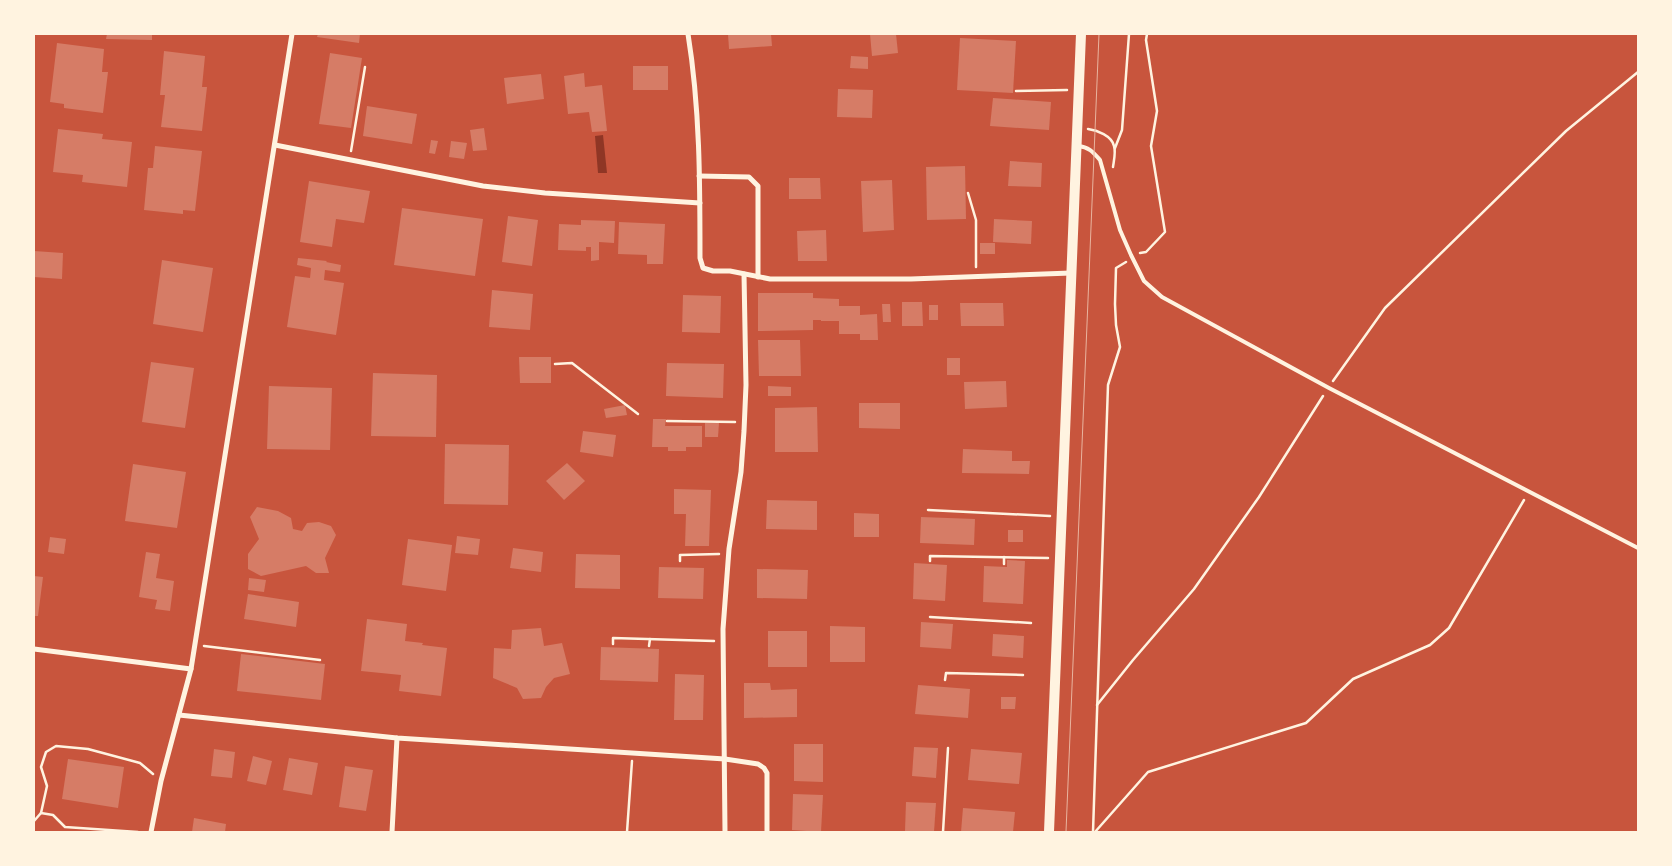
<svg xmlns="http://www.w3.org/2000/svg" width="1672" height="866" font-family="'IBM Plex Sans',sans-serif">
  <rect width="100%" height="100%" fill="#c8553d"/>
  <polygon fill="#8f3625" points="603,135 607,173 598,173 595,136"/>
  <g fill="#d67c66">
    <polygon points="107,34 152,34 152,40 106,39"/>
    <polygon points="318,34 360,34 359,43 317,37"/>
    <polygon points="728,34 771,34 772,46 729,49"/>
    <polygon points="870,34 896,34 898,53 872,56"/>
    <polygon points="960,38 1016,41 1013,93 957,90"/>
    <polygon points="57,43 104,49 102,72 108,72 103,113 64,108 64,104 50,102"/>
    <polygon points="164,51 205,56 202,87 207,87 202,131 161,127 165,95 160,95"/>
    <polygon points="330,53 362,58 351,128 319,124"/>
    <polygon points="851,56 868,57 868,69 850,68"/>
    <rect x="633" y="66" width="35" height="24"/>
    <polygon points="584,73 585,87 602,85 607,131 592,132 589,112 568,114 564,76"/>
    <polygon points="541,74 544,99 507,104 504,78"/>
    <polygon points="838,89 873,90 872,118 837,117"/>
    <polygon points="993,98 1051,102 1049,130 990,126"/>
    <polygon points="367,106 417,114 412,144 363,136"/>
    <polygon points="484,128 487,150 473,151 470,130"/>
    <polygon points="58,129 103,134 102,139 132,142 127,187 82,182 83,175 53,172"/>
    <polygon points="431,140 438,141 435,154 429,153"/>
    <polygon points="451,141 467,143 464,159 449,157"/>
    <polygon points="155,146 202,151 195,211 183,210 183,214 144,210 148,168 153,168"/>
    <polygon points="1010,161 1042,163 1041,187 1008,186"/>
    <polygon points="965,166 966,219 927,220 926,167"/>
    <polygon points="789,178 820,178 821,199 789,199"/>
    <polygon points="892,180 894,230 863,232 861,181"/>
    <polygon points="309,181 370,191 364,223 336,219 332,247 300,242"/>
    <polygon points="402,208 483,219 475,276 394,265"/>
    <polygon points="508,216 538,220 532,266 502,262"/>
    <polygon points="994,219 1032,221 1031,244 993,242"/>
    <polygon points="581,220 615,221 614,243 599,242 599,260 591,261 591,247 586,247 586,251 558,250 559,224 581,225"/>
    <polygon points="619,222 665,224 663,264 647,264 647,255 618,254"/>
    <polygon points="826,230 827,261 798,261 797,231"/>
    <rect x="980" y="243" width="15" height="11"/>
    <polygon points="34,251 63,253 62,279 34,277"/>
    <polygon points="298,258 327,261 326,262 341,265 340,272 325,270 324,280 344,283 336,335 287,327 295,276 310,278 311,268 297,265"/>
    <polygon points="162,260 213,268 203,332 153,324"/>
    <polygon points="492,290 533,294 530,330 489,327"/>
    <polygon points="758,293 813,293 813,298 839,299 839,306 860,306 860,315 877,314 878,340 860,340 860,334 839,334 839,321 821,321 821,320 813,320 813,330 758,331"/>
    <polygon points="683,295 721,296 720,333 682,332"/>
    <polygon points="902,302 922,302 923,326 902,326"/>
    <polygon points="960,303 1003,303 1004,326 961,326"/>
    <polygon points="882,304 890,304 891,322 883,322"/>
    <rect x="929" y="305" width="9" height="15"/>
    <polygon points="758,340 800,340 801,376 759,376"/>
    <polygon points="519,357 551,357 551,383 520,383"/>
    <rect x="947" y="358" width="13" height="17"/>
    <polygon points="151,362 194,368 185,428 142,422"/>
    <polygon points="667,363 724,364 723,398 666,396"/>
    <polygon points="373,373 437,375 436,437 371,436"/>
    <polygon points="1006,381 1007,407 965,409 964,382"/>
    <polygon points="269,386 332,388 330,450 267,449"/>
    <polygon points="768,386 791,387 791,396 768,396"/>
    <polygon points="859,403 900,403 900,429 859,428"/>
    <polygon points="625,405 627,415 606,418 604,409"/>
    <polygon points="817,407 818,452 775,452 775,408"/>
    <polygon points="653,419 666,419 665,426 702,426 702,447 686,447 686,451 668,451 668,447 652,447"/>
    <polygon points="705,423 719,423 718,437 705,437"/>
    <polygon points="583,431 616,435 613,457 580,452"/>
    <polygon points="445,444 509,445 508,505 444,504"/>
    <polygon points="963,449 1012,451 1012,461 1030,461 1029,474 962,473"/>
    <polygon points="567,463 585,481 564,500 546,481"/>
    <polygon points="133,464 186,472 177,528 125,521"/>
    <polygon points="674,489 711,490 709,546 685,546 686,514 674,514"/>
    <polygon points="767,500 817,501 817,530 766,529"/>
    <polygon points="257,507 278,511 291,518 293,529 302,531 307,523 319,522 331,526 336,535 325,558 329,573 316,573 306,566 261,576 248,569 248,554 259,539 250,517"/>
    <polygon points="854,513 879,514 879,537 854,537"/>
    <polygon points="921,517 975,519 974,545 920,543"/>
    <rect x="1008" y="530" width="15" height="12"/>
    <polygon points="457,536 480,539 478,555 455,553"/>
    <polygon points="50,537 66,539 64,554 48,552"/>
    <polygon points="408,539 452,545 446,591 402,585"/>
    <polygon points="513,548 543,552 541,572 510,568"/>
    <polygon points="146,552 160,554 156,578 174,581 170,611 155,609 157,600 139,597"/>
    <polygon points="576,554 620,555 620,589 575,588"/>
    <polygon points="1007,560 1025,561 1023,604 983,602 984,566 1007,567"/>
    <polygon points="914,563 947,565 945,601 913,599"/>
    <polygon points="659,567 704,568 703,599 658,598"/>
    <polygon points="757,569 808,570 807,599 757,598"/>
    <polygon points="34,576 43,577 38,616 34,616"/>
    <polygon points="249,578 266,580 264,592 248,590"/>
    <polygon points="248,594 299,602 296,627 244,619"/>
    <polygon points="367,619 407,624 405,641 423,643 422,645 447,648 441,696 399,691 401,675 361,671"/>
    <polygon points="921,622 953,624 951,649 920,647"/>
    <polygon points="830,626 865,627 865,662 830,662"/>
    <polygon points="541,628 544,646 562,643 570,674 554,678 546,687 541,698 523,699 517,688 493,678 494,648 511,649 512,630"/>
    <rect x="768" y="631" width="39" height="36"/>
    <polygon points="993,634 1024,636 1023,658 992,656"/>
    <polygon points="601,647 659,649 658,682 600,680"/>
    <polygon points="241,654 325,664 321,700 237,691"/>
    <polygon points="675,674 704,675 703,720 674,720"/>
    <polygon points="744,683 770,683 771,690 797,689 797,717 744,718"/>
    <polygon points="918,685 970,689 968,718 915,714"/>
    <polygon points="1001,697 1016,697 1015,709 1001,709"/>
    <polygon points="794,744 823,744 823,782 794,781"/>
    <polygon points="914,747 938,748 936,778 912,776"/>
    <polygon points="214,749 235,752 232,778 211,776"/>
    <polygon points="971,749 1022,753 1019,784 968,780"/>
    <polygon points="253,756 272,761 266,785 247,781"/>
    <polygon points="289,758 318,763 312,795 283,790"/>
    <polygon points="68,759 124,767 118,808 62,799"/>
    <polygon points="345,766 373,770 366,811 339,807"/>
    <polygon points="793,794 823,795 821,832 792,830"/>
    <polygon points="906,802 936,803 934,832 905,831"/>
    <polygon points="963,808 1015,812 1013,832 961,832"/>
    <polygon points="194,818 226,824 225,832 192,832"/>
  </g>
  <g fill="none" stroke-linecap="round" stroke-linejoin="round">
    <g stroke="#fff3e0" stroke-width="2.5">
      <polyline points="1016,91 1067,90"/>
      <path d="M 1088,129 C 1097,130 1112,136 1114,146 C 1116,152 1114,160 1113,167"/>
      <polyline points="1115,148 1122,130 1129,34"/>
      <polyline points="351,151 365,67"/>
      <polyline points="968,193 976,220 976,267"/>
      <polyline points="1140,253 1146,252 1165,232 1151,146 1157,111 1146,40 1147,34"/>
      <polyline points="555,364 572,363 638,414"/>
      <polyline points="1333,381 1385,308 1566,131 1638,72"/>
      <polyline points="667,421 735,422"/>
      <polyline points="928,510 1050,516"/>
      <polyline points="1004,557 1004,564"/>
      <polyline points="680,561 680,555 719,554"/>
      <polyline points="930,561 930,556 1048,558"/>
      <polyline points="930,617 1031,623"/>
      <polyline points="613,644 613,638 714,641"/>
      <polyline points="204,646 320,660"/>
      <polyline points="649,646 650,639"/>
      <polyline points="945,680 946,673 1023,675"/>
      <polyline points="1097,705 1133,660 1194,589 1259,497 1323,396"/>
      <polyline points="41,813 47,786 41,767 46,752 56,746 88,749 140,763 153,774"/>
      <polyline points="34,821 41,813 53,815 65,827 138,832"/>
      <polyline points="627,832 632,761"/>
      <polyline points="943,832 948,748"/>
      <polyline points="1093,832 1108,385 1120,347 1116,325 1115,304 1116,268 1126,262"/>
      <polyline points="1095,832 1148,772 1306,723 1353,679 1430,645 1449,628 1524,500"/>
    </g>
    <path stroke="#fff3e0" stroke-width="4" d="M 1078,146 C 1089,147 1093,152 1100,160 L 1120,230 L 1131,255 L 1144,281 L 1162,297 L 1329,388 L 1638,548"/>
    <g stroke="#fff3e0" stroke-width="5">
      <path d="M 688,34 C 700,108 700,183 700,258 L 703,268 L 713,271 L 730,271 L 770,279 L 911,279 L 1071,273"/>
      <polyline points="275,145 483,186 545,193 700,203"/>
      <polyline points="699,176 749,177 758,186 758,277"/>
      <polyline points="34,649 191,669"/>
      <polyline points="179,715 397,738 725,759 758,764 764,768 767,773 767,832"/>
      <polyline points="151,832 161,781 191,669 292,34"/>
      <polyline points="392,832 397,738"/>
      <polyline points="725,832 723,629 729,549 741,472 744,431 746,385 744,274"/>
    </g>
    <polyline stroke="#fff3e0" stroke-width="10" points="1049,832 1081,34"/>
    <polyline stroke="#e9b49f" stroke-width="1" points="1066,832 1099,34"/>
  </g>
  <rect width="1672" height="866" fill="none" stroke="#fff3e0" stroke-width="70"/>
</svg>
